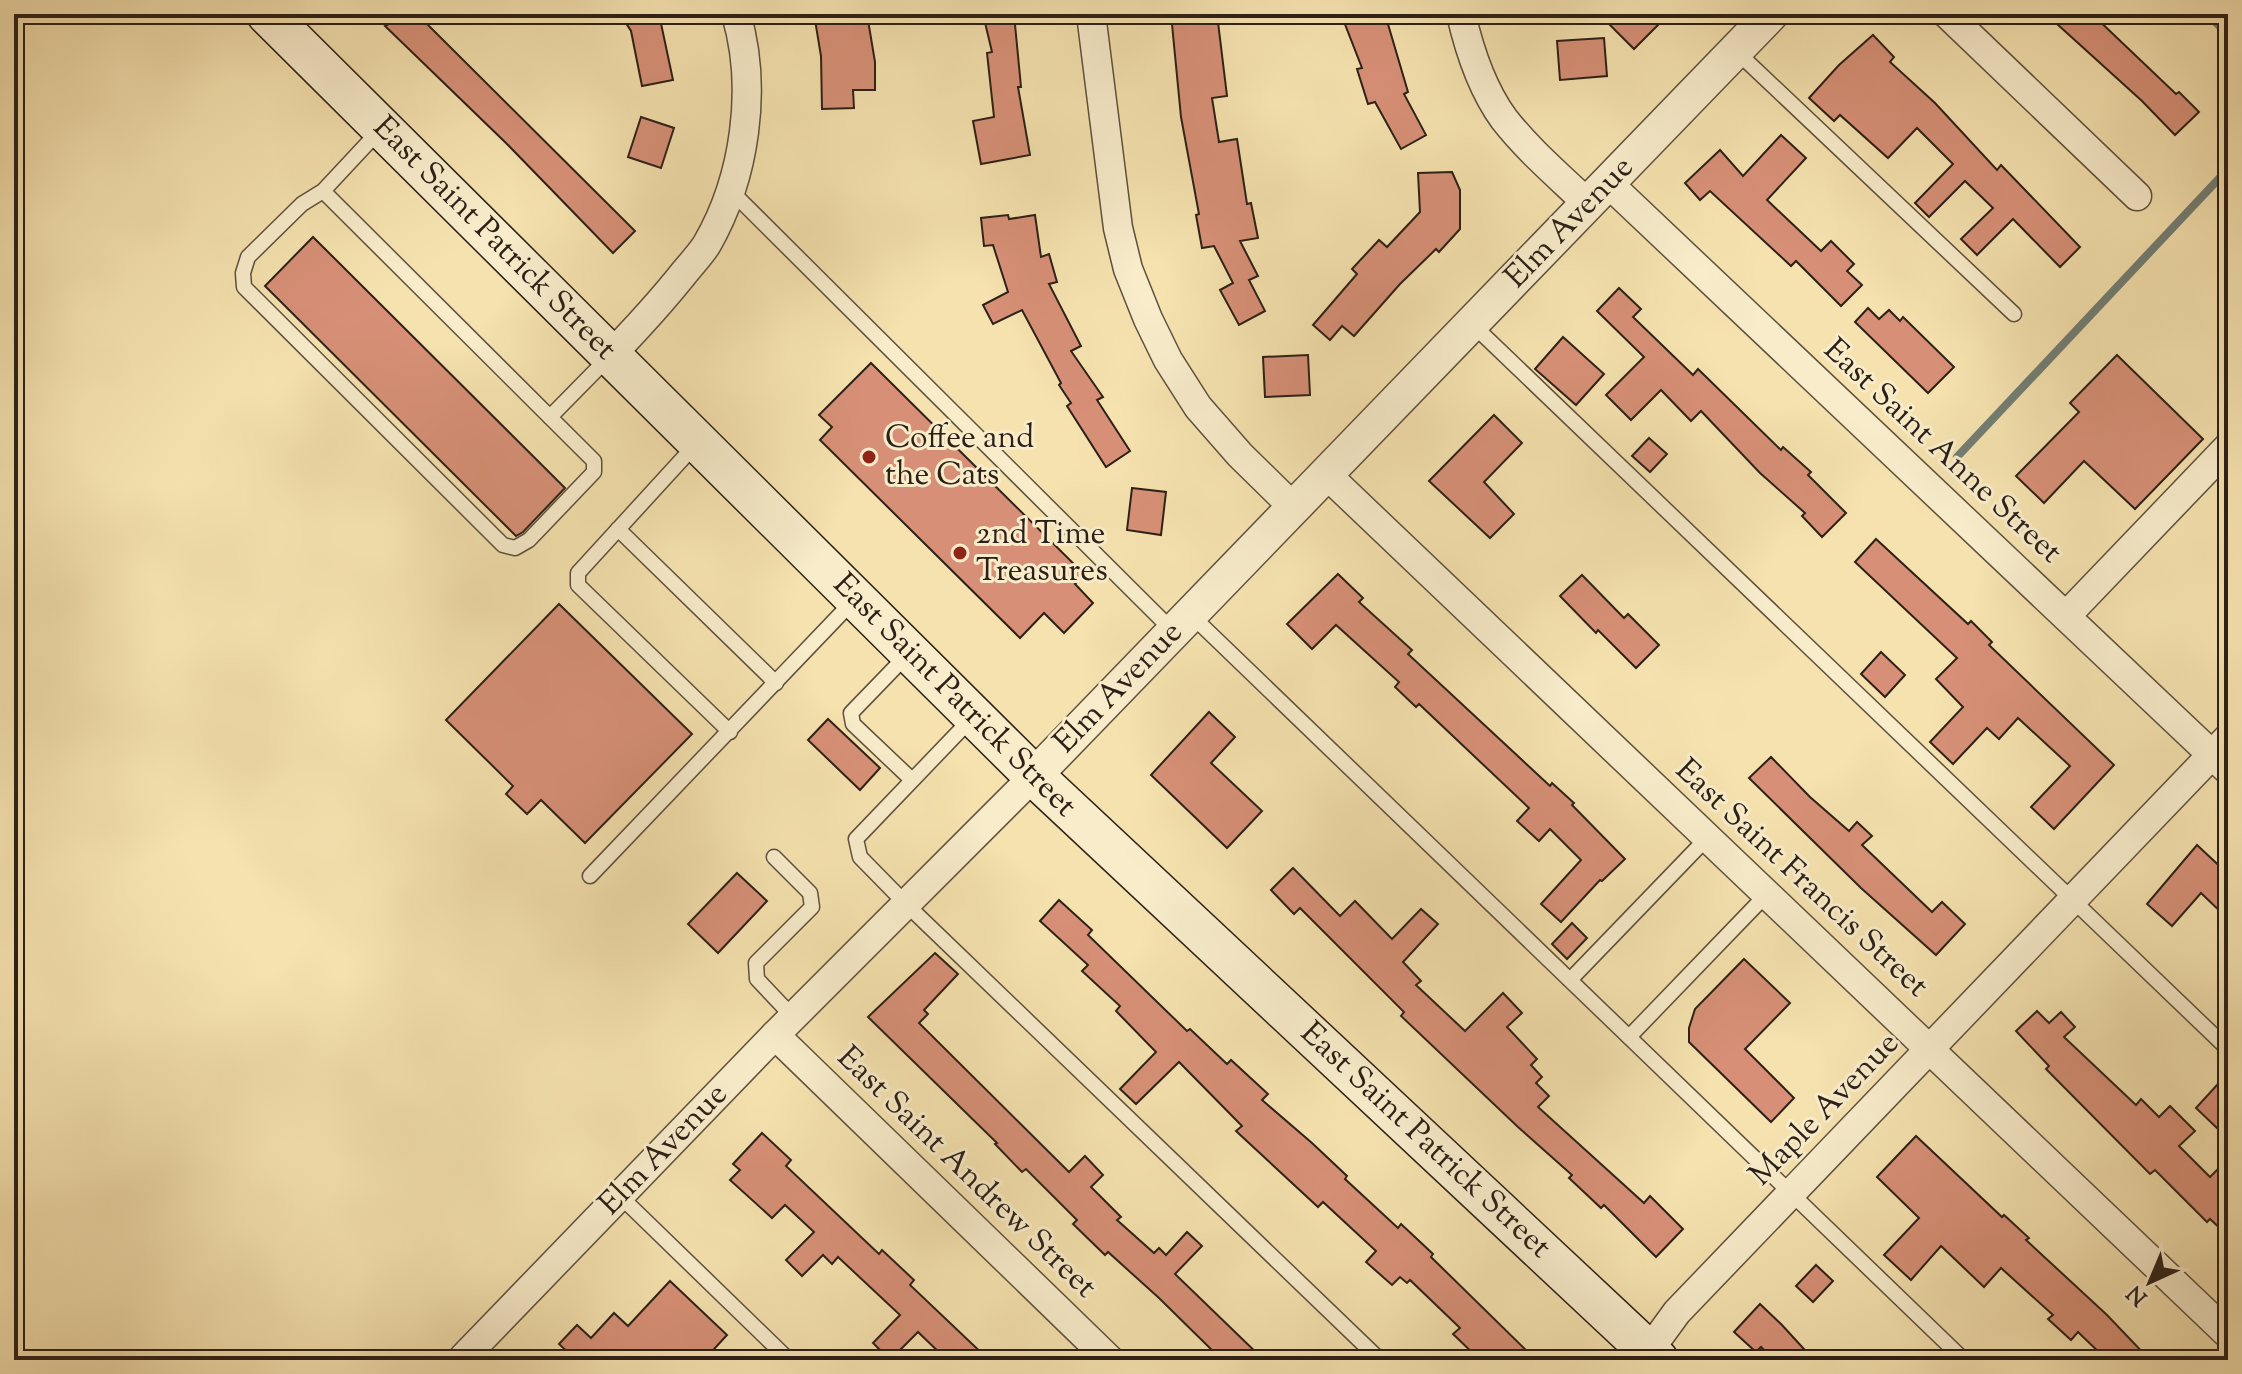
<svg xmlns="http://www.w3.org/2000/svg" width="2242" height="1374" font-family="'Sorts Mill Goudy',serif">
  <rect width="100%" height="100%" fill="#f5e2af"/>
  <filter id="stains"><feTurbulence type="fractalNoise" baseFrequency=".0025" numOctaves="4"/><feColorMatrix values="0 0 0 0 .2 0 0 0 0 .09 0 0 0 0 .02 0 0 0 .5 -.17"/></filter>
  <radialGradient id="worn" r=".72"><stop offset=".6" stop-color="#630" stop-opacity="0"/><stop offset="1" stop-color="#630" stop-opacity=".3"/></radialGradient>
  <g fill="none" stroke-linecap="round" stroke-linejoin="round">
    <g stroke="#727e75" stroke-width="8">
      <polyline points="2207,14 2228,34"/>
      <polyline points="1957,457 2228,169"/>
    </g>
  </g>
  <g fill="#d79077" stroke="#2c2017" stroke-width="2">
    <polygon points="376,14 417,14 635,231 613,253 506,143 385,26 387,25"/>
    <polygon points="620,14 659,14 673,80 642,86 631,31"/>
    <polygon points="814,14 867,14 875,62 875,90 853,90 854,108 822,109 821,56"/>
    <polygon points="983,14 1014,14 1021,87 1018,87 1030,155 981,164 973,121 994,117 987,53 992,52"/>
    <polygon points="1171,14 1217,14 1227,96 1212,98 1219,142 1237,139 1247,204 1251,203 1258,238 1240,241 1258,276 1249,280 1265,311 1239,325 1220,290 1233,283 1214,246 1202,248 1196,215 1199,214 1181,117"/>
    <polygon points="1341,14 1385,14 1408,92 1404,94 1426,135 1401,149 1375,102 1368,104 1357,69 1362,68"/>
    <polygon points="1619,14 1669,14 1634,49 1609,24"/>
    <polygon points="2046,14 2092,14 2176,94 2179,92 2199,112 2175,135 2142,101"/>
    <polygon points="1873,35 1894,57 1890,62 1935,103 1997,170 2001,165 2080,247 2060,267 2013,219 1977,255 1961,239 1993,208 1965,181 1929,217 1915,203 1953,164 1917,128 1888,158 1840,115 1834,121 1809,98 1839,65"/>
    <polygon points="1604,38 1607,76 1560,80 1557,41"/>
    <polygon points="641,117 674,128 661,168 628,157"/>
    <polygon points="1781,135 1806,158 1767,200 1821,251 1831,241 1854,264 1847,271 1862,285 1841,306 1796,261 1791,266 1710,191 1700,200 1685,183 1720,150 1743,176"/>
    <polygon points="1452,172 1460,190 1460,229 1439,252 1436,249 1400,284 1354,336 1342,326 1330,340 1313,325 1357,274 1352,269 1379,240 1387,247 1420,212 1418,173"/>
    <polygon points="1008,215 1009,219 1035,215 1041,257 1049,254 1057,282 1049,284 1081,346 1071,351 1103,397 1097,400 1130,451 1106,467 1067,406 1071,403 1059,385 1061,383 1022,310 993,324 983,305 1008,292 993,245 984,246 981,218"/>
    <polygon points="313,237 565,488 523,532 516,536 265,286"/>
    <polygon points="1619,288 1641,309 1633,317 1693,375 1698,369 1781,450 1783,447 1811,472 1808,475 1846,513 1822,537 1802,516 1805,513 1760,473 1701,411 1691,421 1661,390 1631,420 1606,395 1644,357 1597,311"/>
    <polygon points="1868,308 1879,319 1889,310 1900,321 1903,317 1954,367 1928,393 1855,322"/>
    <polygon points="1563,337 1604,374 1576,405 1535,369"/>
    <polygon points="1308,355 1310,395 1265,397 1263,357"/>
    <polygon points="2117,355 2203,439 2135,509 2084,461 2044,503 2016,476 2079,412 2070,403"/>
    <polygon points="871,363 1084,574 1075,584 1093,603 1064,633 1044,613 1020,638 820,440 832,427 819,415"/>
    <polygon points="1494,415 1522,443 1484,482 1514,514 1490,538 1429,481"/>
    <polygon points="1649,438 1667,454 1650,472 1632,456"/>
    <polygon points="1132,488 1166,492 1161,535 1127,530"/>
    <polygon points="1876,539 1968,624 1971,621 1992,642 1989,645 2114,765 2054,829 2031,807 2070,766 2018,718 1999,739 1987,728 1953,764 1930,742 1963,707 1936,679 1957,658 1855,562"/>
    <polygon points="1338,574 1363,598 1359,602 1412,650 1408,654 1550,786 1552,783 1574,803 1572,805 1625,859 1602,881 1600,880 1561,922 1541,904 1581,860 1550,829 1539,841 1517,821 1529,808 1419,704 1416,707 1395,687 1399,682 1336,625 1312,649 1287,624"/>
    <polygon points="1582,575 1624,618 1628,614 1659,645 1636,668 1598,630 1596,633 1560,596"/>
    <polygon points="559,604 692,734 585,843 541,800 527,814 506,794 513,786 446,720"/>
    <polygon points="1881,652 1905,675 1885,697 1861,674"/>
    <polygon points="1209,712 1235,737 1211,763 1262,811 1227,848 1151,775"/>
    <polygon points="828,719 880,768 860,790 808,740"/>
    <polygon points="1771,757 1810,797 1849,831 1857,822 1872,836 1862,845 1932,912 1942,902 1965,924 1936,955 1861,888 1749,778"/>
    <polygon points="2197,845 2228,874 2228,919 2201,893 2172,926 2147,904"/>
    <polygon points="1293,868 1340,916 1355,901 1392,939 1421,909 1438,924 1403,962 1421,981 1416,985 1465,1031 1503,993 1522,1013 1507,1027 1537,1059 1531,1065 1542,1077 1536,1083 1549,1096 1538,1107 1644,1203 1650,1196 1683,1229 1656,1257 1604,1205 1601,1208 1569,1178 1572,1175 1518,1127 1401,1016 1404,1012 1300,908 1294,914 1271,890"/>
    <polygon points="737,873 767,901 718,953 688,924"/>
    <polygon points="1059,900 1092,930 1088,935 1187,1031 1190,1029 1227,1064 1231,1060 1268,1094 1262,1100 1312,1143 1347,1176 1345,1179 1398,1228 1401,1224 1433,1254 1431,1257 1536,1360 1480,1360 1453,1334 1460,1328 1410,1280 1407,1283 1400,1277 1392,1285 1366,1262 1376,1251 1323,1202 1318,1207 1236,1131 1242,1126 1179,1062 1136,1104 1120,1089 1156,1052 1116,1011 1120,1006 1082,971 1088,965 1040,921"/>
    <polygon points="1572,923 1587,938 1567,959 1552,944"/>
    <polygon points="935,953 958,974 924,1010 928,1014 919,1023 1069,1172 1085,1156 1103,1175 1091,1187 1121,1217 1117,1220 1154,1253 1159,1248 1166,1255 1187,1232 1202,1246 1175,1274 1264,1360 1222,1360 1159,1298 1108,1252 1105,1255 1073,1224 1077,1220 1026,1169 1022,1172 995,1144 997,1143 868,1017"/>
    <polygon points="1744,959 1790,1003 1745,1049 1794,1098 1771,1122 1689,1042 1689,1028 1695,1009"/>
    <polygon points="2037,1011 2049,1023 2061,1012 2075,1027 2064,1037 2136,1105 2141,1099 2159,1117 2170,1106 2195,1131 2179,1146 2210,1177 2228,1159 2228,1236 2210,1219 2207,1222 2155,1170 2150,1174 2046,1069 2049,1066 2016,1031"/>
    <polygon points="2217,1085 2228,1096 2228,1116 2217,1128 2196,1108"/>
    <polygon points="762,1133 791,1160 786,1166 879,1254 882,1250 914,1280 910,1285 989,1360 947,1360 918,1332 890,1360 873,1343 900,1315 838,1257 832,1264 823,1255 802,1276 786,1260 814,1232 785,1205 772,1218 730,1180 740,1170 733,1164"/>
    <polygon points="1916,1136 2002,1217 2004,1215 2029,1238 2026,1240 2107,1315 2150,1360 2107,1360 2078,1332 2071,1340 2048,1319 2053,1315 2001,1268 1984,1287 1941,1246 1911,1280 1884,1255 1919,1218 1877,1177"/>
    <polygon points="1816,1265 1833,1281 1813,1302 1796,1286"/>
    <polygon points="670,1281 727,1335 704,1360 570,1360 573,1357 559,1344 577,1325 591,1338 614,1313 628,1326"/>
    <polygon points="1760,1304 1782,1325 1814,1360 1774,1360 1761,1347 1756,1352 1734,1332"/>
  </g>
  <g fill="none" stroke-linecap="round" stroke-linejoin="round">
    <defs>
      <g id="service">
        <polyline points="1736,51 2014,314"/>
        <polyline points="323,191 594,461 594,472 529,540 515,548 503,545 244,287 243,273 248,257 302,204 323,191 379,131"/>
        <polyline points="731,191 1173,631"/>
        <polyline points="1472,324 2228,1049"/>
        <polyline points="550,417 608,358"/>
        <polyline points="697,443 578,573 578,585 730,732"/>
        <polyline points="618,529 776,683"/>
        <polyline points="1190,614 1964,1360"/>
        <polyline points="909,653 851,713 853,724 912,780"/>
        <polyline points="973,717 856,839 860,857 906,904 1380,1360"/>
        <polyline points="774,857 810,893 812,907 756,963 757,979 793,1017"/>
        <polyline points="590,876 855,599"/>
        <polyline points="1570,980 1707,838"/>
        <polyline points="1629,1037 1766,895"/>
        <polyline points="620,1196 789,1360"/>
      </g>
      <g id="minor">
        <polyline points="1091,14 1118,228 1128,269 1148,319 1168,360 1198,407 1240,455 1293,507"/>
        <path d="M 1461,14 C 1469,49 1482,89 1504,119 C 1528,150 1560,177 1588,204"/>
        <polyline points="1947,14 2137,196"/>
        <polyline points="1608,183 2228,770"/>
        <path d="M 611,355 C 637,328 661,302 684,273 C 691,264 701,254 707,244 C 745,178 758,88 736,14"/>
        <polyline points="1326,474 2228,1334"/>
        <polyline points="2066,616 2228,447"/>
        <polyline points="775,1035 1110,1360"/>
        <polyline points="465,1360 463,1358 775,1035 1034,776"/>
        <polyline points="1642,1360 1677,1312 2228,738"/>
      </g>
      <polyline id="tertiary" points="1034,776 1771,14"/>
      <polyline id="secondary" points="267,14 1034,776 1658,1360"/>
    </defs>
    <use href="#service" stroke="#5e503d" stroke-width="17"/>
    <use href="#minor" stroke="#5e503d" stroke-width="31"/>
    <use href="#tertiary" stroke="#5e503d" stroke-width="37"/>
    <use href="#secondary" stroke="#2c2017" stroke-width="43"/>
    <use href="#service" stroke="#f8eccb" stroke-width="14"/>
    <use href="#minor" stroke="#f8eccb" stroke-width="28"/>
    <use href="#tertiary" stroke="#f8eccb" stroke-width="34"/>
    <use href="#secondary" stroke="#f8eccb" stroke-width="40"/>
  </g>
  <g fill="#8f2418" stroke="#f8eccb" stroke-width="3">
    <circle cx="869" cy="457" r="8"/>
    <circle cx="960" cy="553" r="8"/>
  </g>
  <g text-anchor="middle" dominant-baseline="central" stroke-width="6" stroke-linejoin="round" paint-order="stroke">
    <g font-size="32" fill="#2c2017" stroke="#f8eccb">
      <text transform="translate(1570 223) rotate(-46)">Elm Avenue</text>
      <text transform="translate(494 239) rotate(45)">East Saint Patrick Street</text>
      <text transform="translate(1942 452) rotate(43)">East Saint Anne Street</text>
      <text transform="translate(1119 688) rotate(-46)">Elm Avenue</text>
      <text transform="translate(954 696) rotate(45)">East Saint Patrick Street</text>
      <text transform="translate(1801 879) rotate(43)">East Saint Francis Street</text>
      <text transform="translate(1825 1110) rotate(-46)">Maple Avenue</text>
      <text transform="translate(1425 1141) rotate(43)">East Saint Patrick Street</text>
      <text transform="translate(664 1150) rotate(-46)">Elm Avenue</text>
      <text transform="translate(966 1173) rotate(44)">East Saint Andrew Street</text>
    </g>
    <g font-size="32" fill="#2c2017" stroke="#f8eccb" text-anchor="start">
      <text x="885" y="439">Coffee and<tspan x="885" dy="37">the Cats</tspan></text>
      <text x="976" y="535">2nd Time<tspan x="976" dy="37">Treasures</tspan></text>
    </g>
  </g>
  <rect width="2242" height="1374" fill="none" stroke="#f5e2af" stroke-width="48"/>
  <rect x="16" y="16" width="2210" height="1342" fill="none" stroke="#2c2017" stroke-width="4"/>
  <rect x="24" y="24" width="2194" height="1326" fill="none" stroke="#2c2017" stroke-width="2"/>
  <g transform="translate(2150 1282) rotate(224)" stroke="#f8eccb" stroke-width="6" paint-order="stroke">
  <path d="M0-6L14 30L0 20L-14 30Z" fill="#2c2017"/>
  <text y="-12" font-size="22" font-weight="bold" text-anchor="middle" fill="#2c2017">N</text>
  </g>
  <rect width="100%" height="100%" filter="url(#stains)"/>
  <rect width="100%" height="100%" fill="url(#worn)"/>
</svg>
